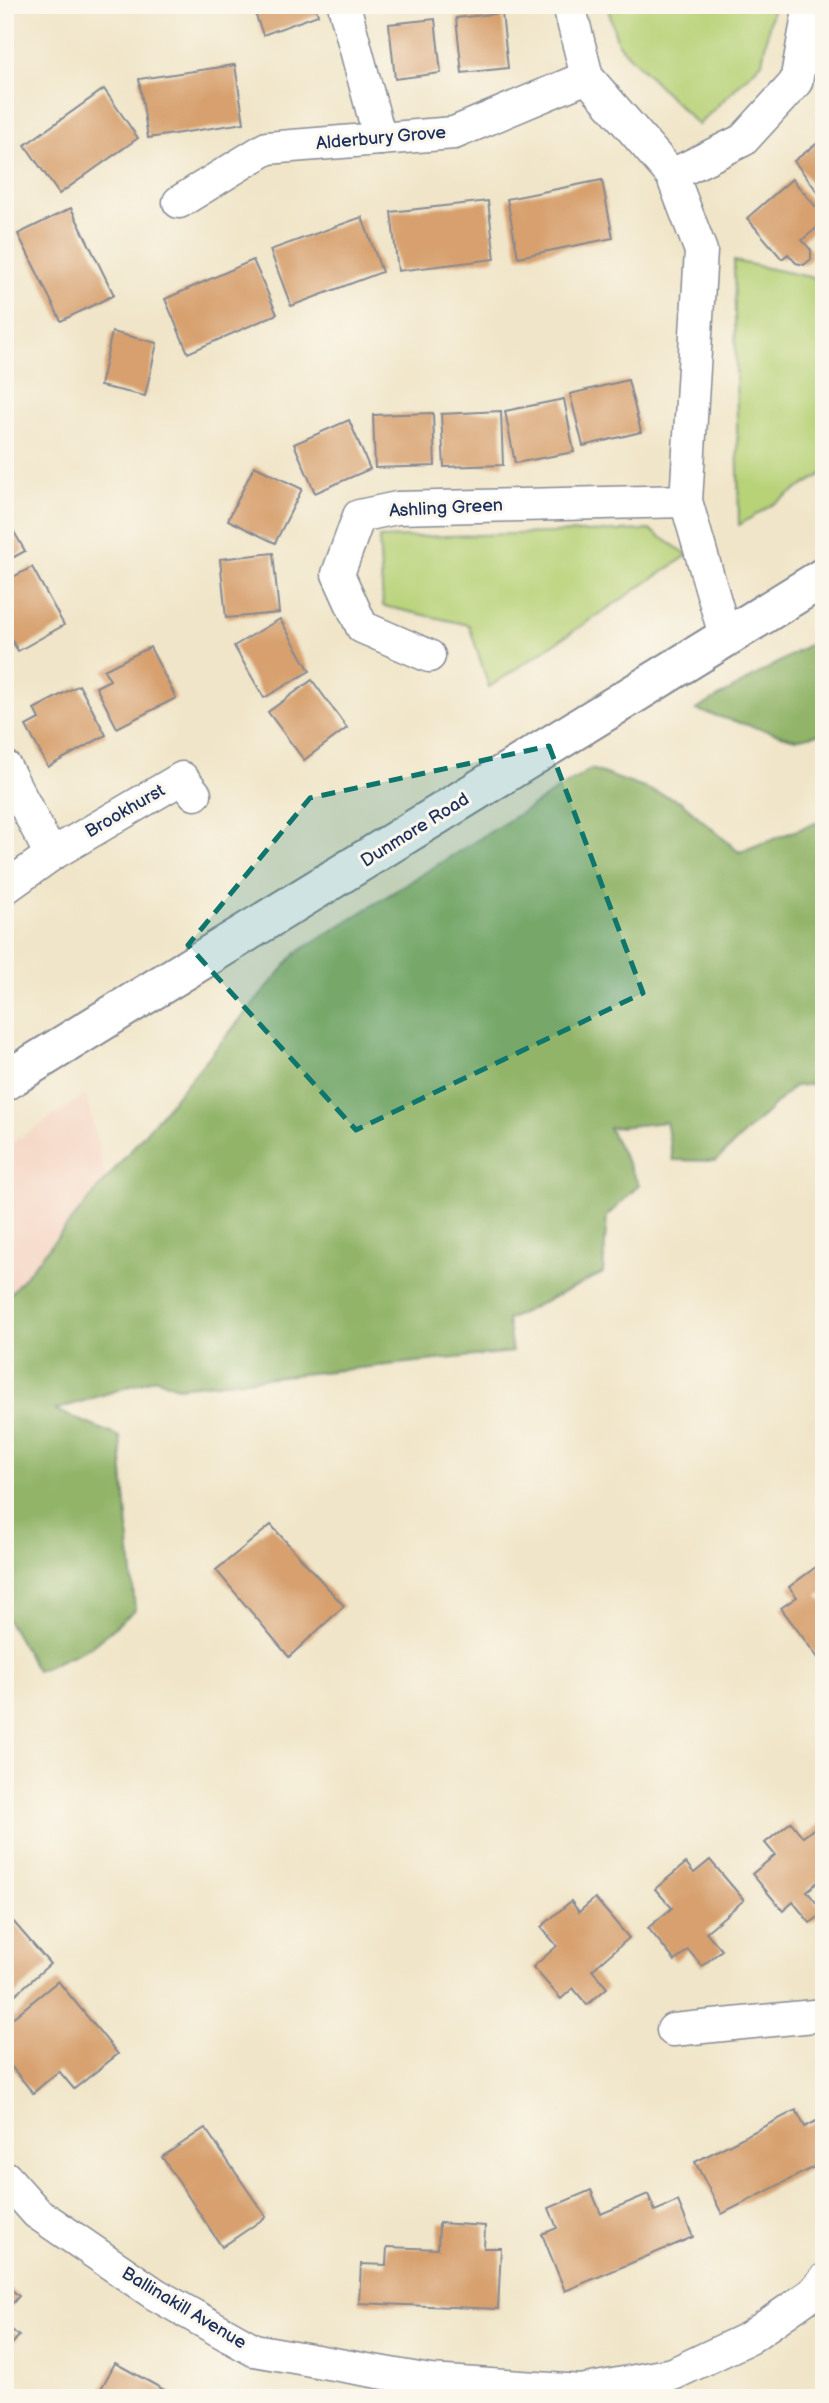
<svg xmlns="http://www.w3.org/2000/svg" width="829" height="2403" font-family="'Balsamiq Sans',sans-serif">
  <rect width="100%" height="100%" fill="#fbf7ec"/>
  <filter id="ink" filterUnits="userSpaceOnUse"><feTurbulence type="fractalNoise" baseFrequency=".0143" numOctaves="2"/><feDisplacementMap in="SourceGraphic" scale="14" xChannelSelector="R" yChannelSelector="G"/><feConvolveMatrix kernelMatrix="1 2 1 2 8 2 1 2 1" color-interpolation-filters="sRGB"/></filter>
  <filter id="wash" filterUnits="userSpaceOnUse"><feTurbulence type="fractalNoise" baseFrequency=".00686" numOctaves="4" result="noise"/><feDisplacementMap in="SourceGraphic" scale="28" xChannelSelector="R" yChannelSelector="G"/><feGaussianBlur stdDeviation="1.57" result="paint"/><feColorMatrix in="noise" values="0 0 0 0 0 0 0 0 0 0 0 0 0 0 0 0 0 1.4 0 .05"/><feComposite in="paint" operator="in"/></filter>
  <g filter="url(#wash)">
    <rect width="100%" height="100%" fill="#f0e5c8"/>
    <polygon fill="#f4d3c1" points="86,1095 106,1179 5,1300 5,1148"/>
    <g fill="#b7d277" stroke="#69806a" stroke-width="2">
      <polygon points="607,5 773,5 762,62 698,125 618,44"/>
      <polygon points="734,261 824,280 824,473 739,525"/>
      <polygon points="650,530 688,555 489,687 469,625 383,606 379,538"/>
    </g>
    <g fill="#91b468" stroke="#567263" stroke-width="2">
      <polygon points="824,636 824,733 795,739 696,710"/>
      <polygon points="591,769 680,801 739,852 824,820 824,1083 794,1086 716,1161 673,1160 666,1122 609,1128 639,1185 607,1216 603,1273 507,1320 512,1352 177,1387 156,1378 55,1410 120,1437 135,1610 91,1647 37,1671 5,1616 5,1300 296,953"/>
    </g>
    <g id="blocks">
      <g fill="#d7a06e">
        <polygon points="252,5 315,5 318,15 263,35"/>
        <polygon points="502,13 508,68 462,73 456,18"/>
        <polygon points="435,19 441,73 395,79 389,24"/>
        <polygon points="235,65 244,123 148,138 139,79"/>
        <polygon points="104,89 138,138 59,194 25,145"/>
        <polygon points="824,138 824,200 794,161"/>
        <polygon points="792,179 824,216 824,222 802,240 811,250 811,259 804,265 796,263 788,254 782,259 747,218"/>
        <polygon points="602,180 613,238 518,257 507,199"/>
        <polygon points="488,201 495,259 398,271 391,212"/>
        <polygon points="71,208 114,295 61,321 18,234"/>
        <polygon points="362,217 382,272 291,306 270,250"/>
        <polygon points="253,260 277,314 188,353 165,299"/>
        <polygon points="112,332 157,343 145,396 100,386"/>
        <polygon points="628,380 641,432 583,446 570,394"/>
        <polygon points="564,399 574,452 515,463 505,411"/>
        <polygon points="501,411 503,465 444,467 441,414"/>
        <polygon points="433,413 435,466 375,468 373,415"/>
        <polygon points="349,420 370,469 315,493 294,444"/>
        <polygon points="254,466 302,489 275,543 228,520"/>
        <polygon points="5,516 25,551 5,562"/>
        <polygon points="273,553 279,613 226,618 220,559"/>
        <polygon points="32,567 64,625 18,651 5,629 5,581"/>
        <polygon points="280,619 310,671 264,698 234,646"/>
        <polygon points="150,647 176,698 117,728 96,687 110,680 104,670"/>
        <polygon points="312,680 347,728 304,760 268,712"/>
        <polygon points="79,685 106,735 48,767 26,726 39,719 34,709"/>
        <polygon points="271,1525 344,1606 289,1657 216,1570"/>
        <polygon points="824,1561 824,1592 818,1596 824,1603 824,1666 781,1608 797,1597 789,1587"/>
        <polygon points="791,1822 803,1837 821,1823 824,1827 824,1877 807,1891 824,1913 810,1923 793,1902 783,1911 752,1874 775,1855 765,1843"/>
        <polygon points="710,1860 744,1900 706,1932 722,1950 702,1966 688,1950 675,1961 648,1928 672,1908 655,1889 686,1863 694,1873"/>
        <polygon points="595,1898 629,1938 592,1970 607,1988 587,2005 573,1988 561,1999 533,1967 557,1946 541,1927 571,1901 579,1912"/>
        <polygon points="5,1912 50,1964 8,2001 5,1998"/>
        <polygon points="58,1981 118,2054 74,2089 59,2071 33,2093 5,2059 5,2024"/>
        <polygon points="796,2110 805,2127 824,2117 824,2162 722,2214 695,2162"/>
        <polygon points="205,2128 266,2217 222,2247 162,2157"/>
        <polygon points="591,2190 601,2214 648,2194 655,2211 678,2201 693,2237 565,2291 542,2234 557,2228 549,2208"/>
        <polygon points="439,2223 485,2226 484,2248 501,2248 498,2309 359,2303 361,2264 386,2265 387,2247 438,2249"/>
        <polygon points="5,2284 19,2296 5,2312"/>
        <polygon points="5,2324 19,2336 5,2352"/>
        <polygon points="115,2363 179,2398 96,2398"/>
      </g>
    </g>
  </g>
  <g filter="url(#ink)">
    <use href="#blocks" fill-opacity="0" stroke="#868a93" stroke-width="2"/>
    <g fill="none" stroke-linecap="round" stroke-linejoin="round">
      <defs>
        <g id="minor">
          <polyline points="344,5 380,139"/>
          <polyline points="569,5 587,77 672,175 701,251 686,501 726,639"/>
          <polyline points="672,175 743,140 796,82 810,5"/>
          <polyline points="179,202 267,148 454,133 587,77"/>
          <polyline points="429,656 362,627 338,574 359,516 397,508 686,501"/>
          <polyline points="5,767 51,855"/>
          <polyline points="5,888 51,855 182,778 195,794"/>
          <polyline points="673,2030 824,2015"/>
          <polyline points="5,2177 37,2213 155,2294 254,2350 430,2381 581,2391 673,2374 749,2338 813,2293 824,2280"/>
        </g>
        <polyline id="secondary" points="5,1081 824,577"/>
      </defs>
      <use href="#minor" stroke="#868a93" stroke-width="35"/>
      <use href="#secondary" stroke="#868a93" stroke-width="42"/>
      <use href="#minor" stroke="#fff" stroke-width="32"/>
      <use href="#secondary" stroke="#fff" stroke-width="38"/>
    </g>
  </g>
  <path fill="#0f766e" fill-opacity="0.2" stroke="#0f766e" stroke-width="5" stroke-dasharray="14 9" stroke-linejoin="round" d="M 549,746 L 643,993 L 356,1130 L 188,945 L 310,798 Z"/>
  <g text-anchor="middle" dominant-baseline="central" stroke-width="6" stroke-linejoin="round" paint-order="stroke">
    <g font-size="18" fill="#1b2f5e" stroke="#fbf7ec">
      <text transform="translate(381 138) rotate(-5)">Alderbury Grove</text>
      <text transform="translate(446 508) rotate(-3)">Ashling Green</text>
      <text transform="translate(125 811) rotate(-30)">Brookhurst</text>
      <text transform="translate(415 830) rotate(-32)">Dunmore Road</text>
      <text transform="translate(184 2308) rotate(31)">Ballinakill Avenue</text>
    </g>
  </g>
  <rect width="829" height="2403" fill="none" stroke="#fbf7ec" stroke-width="28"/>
</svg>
